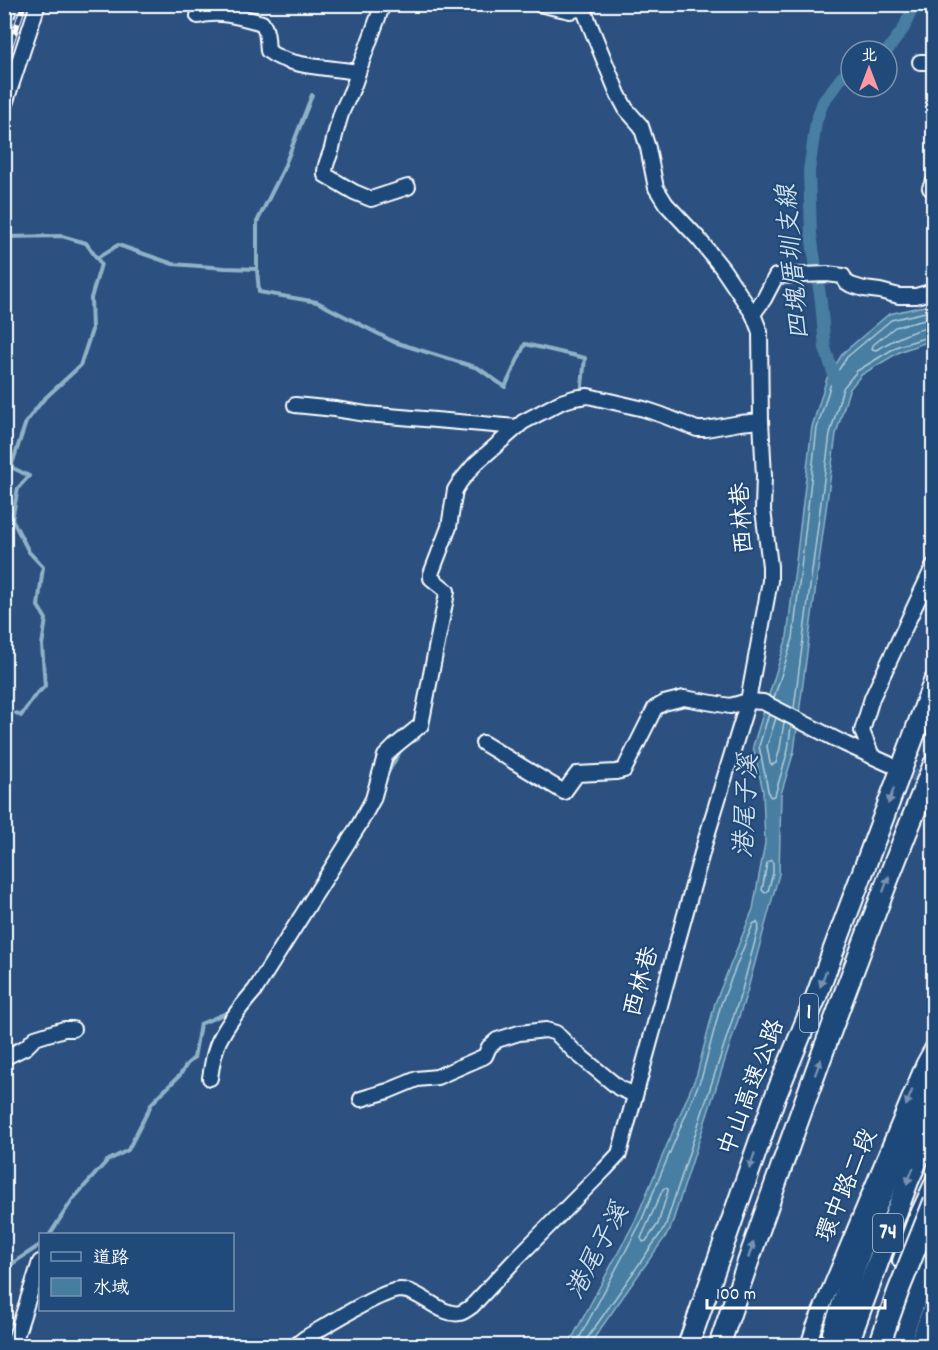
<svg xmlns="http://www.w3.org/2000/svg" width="938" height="1350" font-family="Dekko,'LXGW WenKai TC',sans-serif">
  <rect width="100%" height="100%" fill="#2c5180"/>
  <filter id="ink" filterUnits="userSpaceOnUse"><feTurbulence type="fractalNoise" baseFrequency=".0167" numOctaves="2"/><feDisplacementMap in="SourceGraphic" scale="12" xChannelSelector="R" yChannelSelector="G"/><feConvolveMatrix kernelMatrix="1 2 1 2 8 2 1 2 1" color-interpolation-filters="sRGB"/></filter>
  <g filter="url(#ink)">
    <polygon fill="#467ea1" stroke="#90b2c7" stroke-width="1.5" points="933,304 933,340 901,351 861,375 849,390 836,434 794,751 781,794 779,874 747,992 670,1230 589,1345 568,1346 635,1221 697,1074 715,1003 753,909 765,843 763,791 753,746 787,637 812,427 827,378 843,353 889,314"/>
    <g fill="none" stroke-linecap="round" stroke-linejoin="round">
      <g stroke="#b5cbd9" stroke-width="1.5">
        <path d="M 934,318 L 895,327 L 873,345 L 872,349 L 876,350 C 893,340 913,329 934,327"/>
        <polyline points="774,698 793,638 817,428 832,380 847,357 891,320 934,310"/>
        <polyline points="794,708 830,434 843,388 857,371 898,346 934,335"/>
        <polyline points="769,714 759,746 769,795 771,797 775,795 788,750 791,726"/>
        <polyline points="776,718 767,746 770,763 772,765 776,763 780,748 784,722"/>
        <polygon points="771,860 773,863 773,873 768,891 765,893 762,890 767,863"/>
        <polygon points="665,1188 668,1189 668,1191 658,1224 646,1241 643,1242 641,1238 663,1189"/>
        <polyline points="575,1346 640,1224 702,1076 721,1004 753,924 757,922 759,926 742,990 665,1227 586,1340 585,1346"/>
      </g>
      <g stroke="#90b2c7" stroke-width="4">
        <polyline points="312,95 283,170 257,222 257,269 259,292 317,302 394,342 478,368 505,387 525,344 585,358 581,395"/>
        <polyline points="4,237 62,236 86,243 101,264 91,298 92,330 80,366 43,400 26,422 11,467 29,476 18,488 12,519 29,552 43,567 38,606 46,619 42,645 45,686 33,698 21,716 16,713"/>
        <polyline points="97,258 118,245 173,264 225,268 257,269"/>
        <polyline points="385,778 403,746 418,739 420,731"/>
        <polyline points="50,1234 73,1199 107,1161 128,1150 152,1103 180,1075 187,1064 194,1058 200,1024 231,1011"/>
        <polyline points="4,1269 40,1245"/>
      </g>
      <g stroke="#467ea1" stroke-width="12">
        <polyline points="887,51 904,28 914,4"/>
        <polyline points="837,385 825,348 821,302 811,234 809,171 816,122 823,102 842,77 851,72"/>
      </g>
      <polyline stroke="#4c6b93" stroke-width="14" stroke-dasharray="14 7" stroke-linecap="butt" points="894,766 934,784"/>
      <defs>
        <g id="minor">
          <polyline points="538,4 570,11 583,8"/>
          <path d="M 198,16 C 219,10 241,17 262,23 C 268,31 267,42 268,51 C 288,67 333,68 358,72 L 383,4"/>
          <polyline points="920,62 934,62"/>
          <path d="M 358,72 C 355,86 348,98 342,111 C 338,123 335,135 332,148 C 330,157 324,164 325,175 L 354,192 L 371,199 L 408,187"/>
          <polyline points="4,107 38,4"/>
          <polyline points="930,188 934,182"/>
          <polyline points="753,314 764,299 776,276 827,274 843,276 846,282 851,285 864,289 880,291 899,296 916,296 934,291"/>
          <polyline points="295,405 335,409 366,414 517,427"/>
          <polyline points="483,743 564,792 577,774 616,772 624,770 655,708 664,703 684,698 730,706 748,701 763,702 845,744 889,764"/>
          <polyline points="872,756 862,731 872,698 934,565"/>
          <polyline points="4,1057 8,1056 26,1047 35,1038 64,1029 73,1029"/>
          <path d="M 210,1078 C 212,1065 214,1049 221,1037 C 230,1020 242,1005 255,990 L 359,825 L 373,799 L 385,756 L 395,746 L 421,725 L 446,598 L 447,591 L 431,578 L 431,574 L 449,527 L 455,490 L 460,482 L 475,464 L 523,422 L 561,402 L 574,398 L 588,396 L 644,409 L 662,415 L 697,429 L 706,429 L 740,423 L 761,421"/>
          <polyline points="361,1099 388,1091 417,1079 437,1077 476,1060 485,1056 489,1047 497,1040 519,1033 546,1030 556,1033 574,1051 619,1088 635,1095"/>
          <polyline points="900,1261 915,1220 934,1179"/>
          <polyline points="13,1346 40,1262"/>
          <path d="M 295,1346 L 305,1338 C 324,1327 380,1291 400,1290 C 421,1290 441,1317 460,1313 C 464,1312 468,1309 472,1306 L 515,1260 L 605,1169 L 619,1154 L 705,842 L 748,701 L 770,581 L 770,566 L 763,510 L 764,476 L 761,421 L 760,332 L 753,314 L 722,268 L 698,238 L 666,204 L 656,188 L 648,148 L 641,126 L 626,109 L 618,94 L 583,8 L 583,4"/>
          <polyline points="808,1346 814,1327 924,1063 934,1045"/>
          <polyline points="916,1346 934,1299"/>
        </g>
        <g id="highway">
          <polyline points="833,1333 872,1216 934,1075"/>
          <polyline points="688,1346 774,1100 816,997 934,682"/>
          <path d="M 719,1346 C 786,1150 856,955 934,764"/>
          <polyline points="847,1346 908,1181 934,1123"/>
          <polyline points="898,1346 934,1249"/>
        </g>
      </defs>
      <use href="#minor" stroke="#fff" stroke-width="18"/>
      <use href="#highway" stroke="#fff" stroke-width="24"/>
      <polyline stroke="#fff" stroke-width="2" stroke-dasharray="6 4.5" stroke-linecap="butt" points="4,48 19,4"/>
      <use href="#minor" stroke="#1f4a7a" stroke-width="14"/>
      <use href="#highway" stroke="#1f4a7a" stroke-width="20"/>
      <defs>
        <g id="rail">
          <polyline points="4,5 5,4"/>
          <polyline points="4,65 24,4"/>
        </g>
      </defs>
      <use href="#rail" stroke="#fff" stroke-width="6"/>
      <use href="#rail" stroke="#1f4a7a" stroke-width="4" stroke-dasharray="11" stroke-linecap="butt"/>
      <defs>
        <polyline id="highway-bridge" points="879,1346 898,1292 934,1202"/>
      </defs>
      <use href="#highway-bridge" stroke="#fff" stroke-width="24" stroke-linecap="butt"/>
      <use href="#highway-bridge" stroke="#1f4a7a" stroke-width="20"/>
    </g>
    <defs><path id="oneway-solid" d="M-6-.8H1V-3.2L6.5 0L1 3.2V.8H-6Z" transform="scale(1.5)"/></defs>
    <g fill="#7992af">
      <use href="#oneway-solid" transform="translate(891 796) rotate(110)"/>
      <use href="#oneway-solid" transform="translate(886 884) rotate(-70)"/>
      <use href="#oneway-solid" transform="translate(823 979) rotate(110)"/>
      <use href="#oneway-solid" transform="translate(818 1067) rotate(-69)"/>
      <use href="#oneway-solid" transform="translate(909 1098) rotate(112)"/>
      <use href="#oneway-solid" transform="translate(752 1161) rotate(109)"/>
      <use href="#oneway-solid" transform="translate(910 1176) rotate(113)"/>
      <use href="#oneway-solid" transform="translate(751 1250) rotate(-71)"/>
    </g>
  </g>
  <g text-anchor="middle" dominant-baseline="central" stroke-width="4.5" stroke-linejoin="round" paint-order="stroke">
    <g fill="#1f4a7a" stroke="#bcc9d7" stroke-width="1.5">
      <rect x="800" y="994" width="18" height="38" rx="4.5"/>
      <rect x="873" y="1214" width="30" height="38" rx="4.5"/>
    </g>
    <g font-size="22" font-weight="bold" fill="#fff">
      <text x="809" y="1013">1</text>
      <text x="888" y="1233">74</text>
    </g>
    <g font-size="24" fill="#fff" stroke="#1f4a7a">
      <text transform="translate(744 518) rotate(-94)">西林巷</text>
      <text transform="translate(643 982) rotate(-74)">西林巷</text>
      <text transform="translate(753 1088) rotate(-69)">中山高速公路</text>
      <text transform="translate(848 1186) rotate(-67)">環中路二段</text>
    </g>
    <g font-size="26" font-style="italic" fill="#d1dfe8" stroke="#1f4a7a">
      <text transform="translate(795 262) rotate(-95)">四塊厝圳支線</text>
      <text transform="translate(748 806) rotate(-87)">港尾子溪</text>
      <text transform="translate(599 1252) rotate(-62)">港尾子溪</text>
    </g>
  </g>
  <rect width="938" height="1350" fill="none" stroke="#1f4a7a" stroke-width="24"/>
  <rect x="12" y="12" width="914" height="1326" fill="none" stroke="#fff" stroke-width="2" filter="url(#ink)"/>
  <rect x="39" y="1233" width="195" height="78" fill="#1f4a7a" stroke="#7992af" stroke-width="1.5"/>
  <rect x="51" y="1252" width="30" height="9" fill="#1f4a7a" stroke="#7992af" stroke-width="1.5"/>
  <text x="93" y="1263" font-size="18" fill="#ffffff">道路</text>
  <rect x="51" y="1278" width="30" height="18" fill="#467ea1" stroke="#7992af" stroke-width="1.5"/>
  <text x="93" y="1293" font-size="18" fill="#ffffff">水域</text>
  <g transform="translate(869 69)"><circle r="28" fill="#1f4a7a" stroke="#7992af" stroke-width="1.5"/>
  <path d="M0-4.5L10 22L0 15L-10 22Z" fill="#ff9aa2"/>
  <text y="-9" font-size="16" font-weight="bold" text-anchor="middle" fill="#ffffff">北</text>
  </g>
  <path d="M707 1299v9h178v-9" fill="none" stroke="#ffffff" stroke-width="3"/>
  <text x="716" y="1299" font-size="18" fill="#ffffff" stroke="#1f4a7a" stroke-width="4.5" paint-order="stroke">100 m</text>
</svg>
